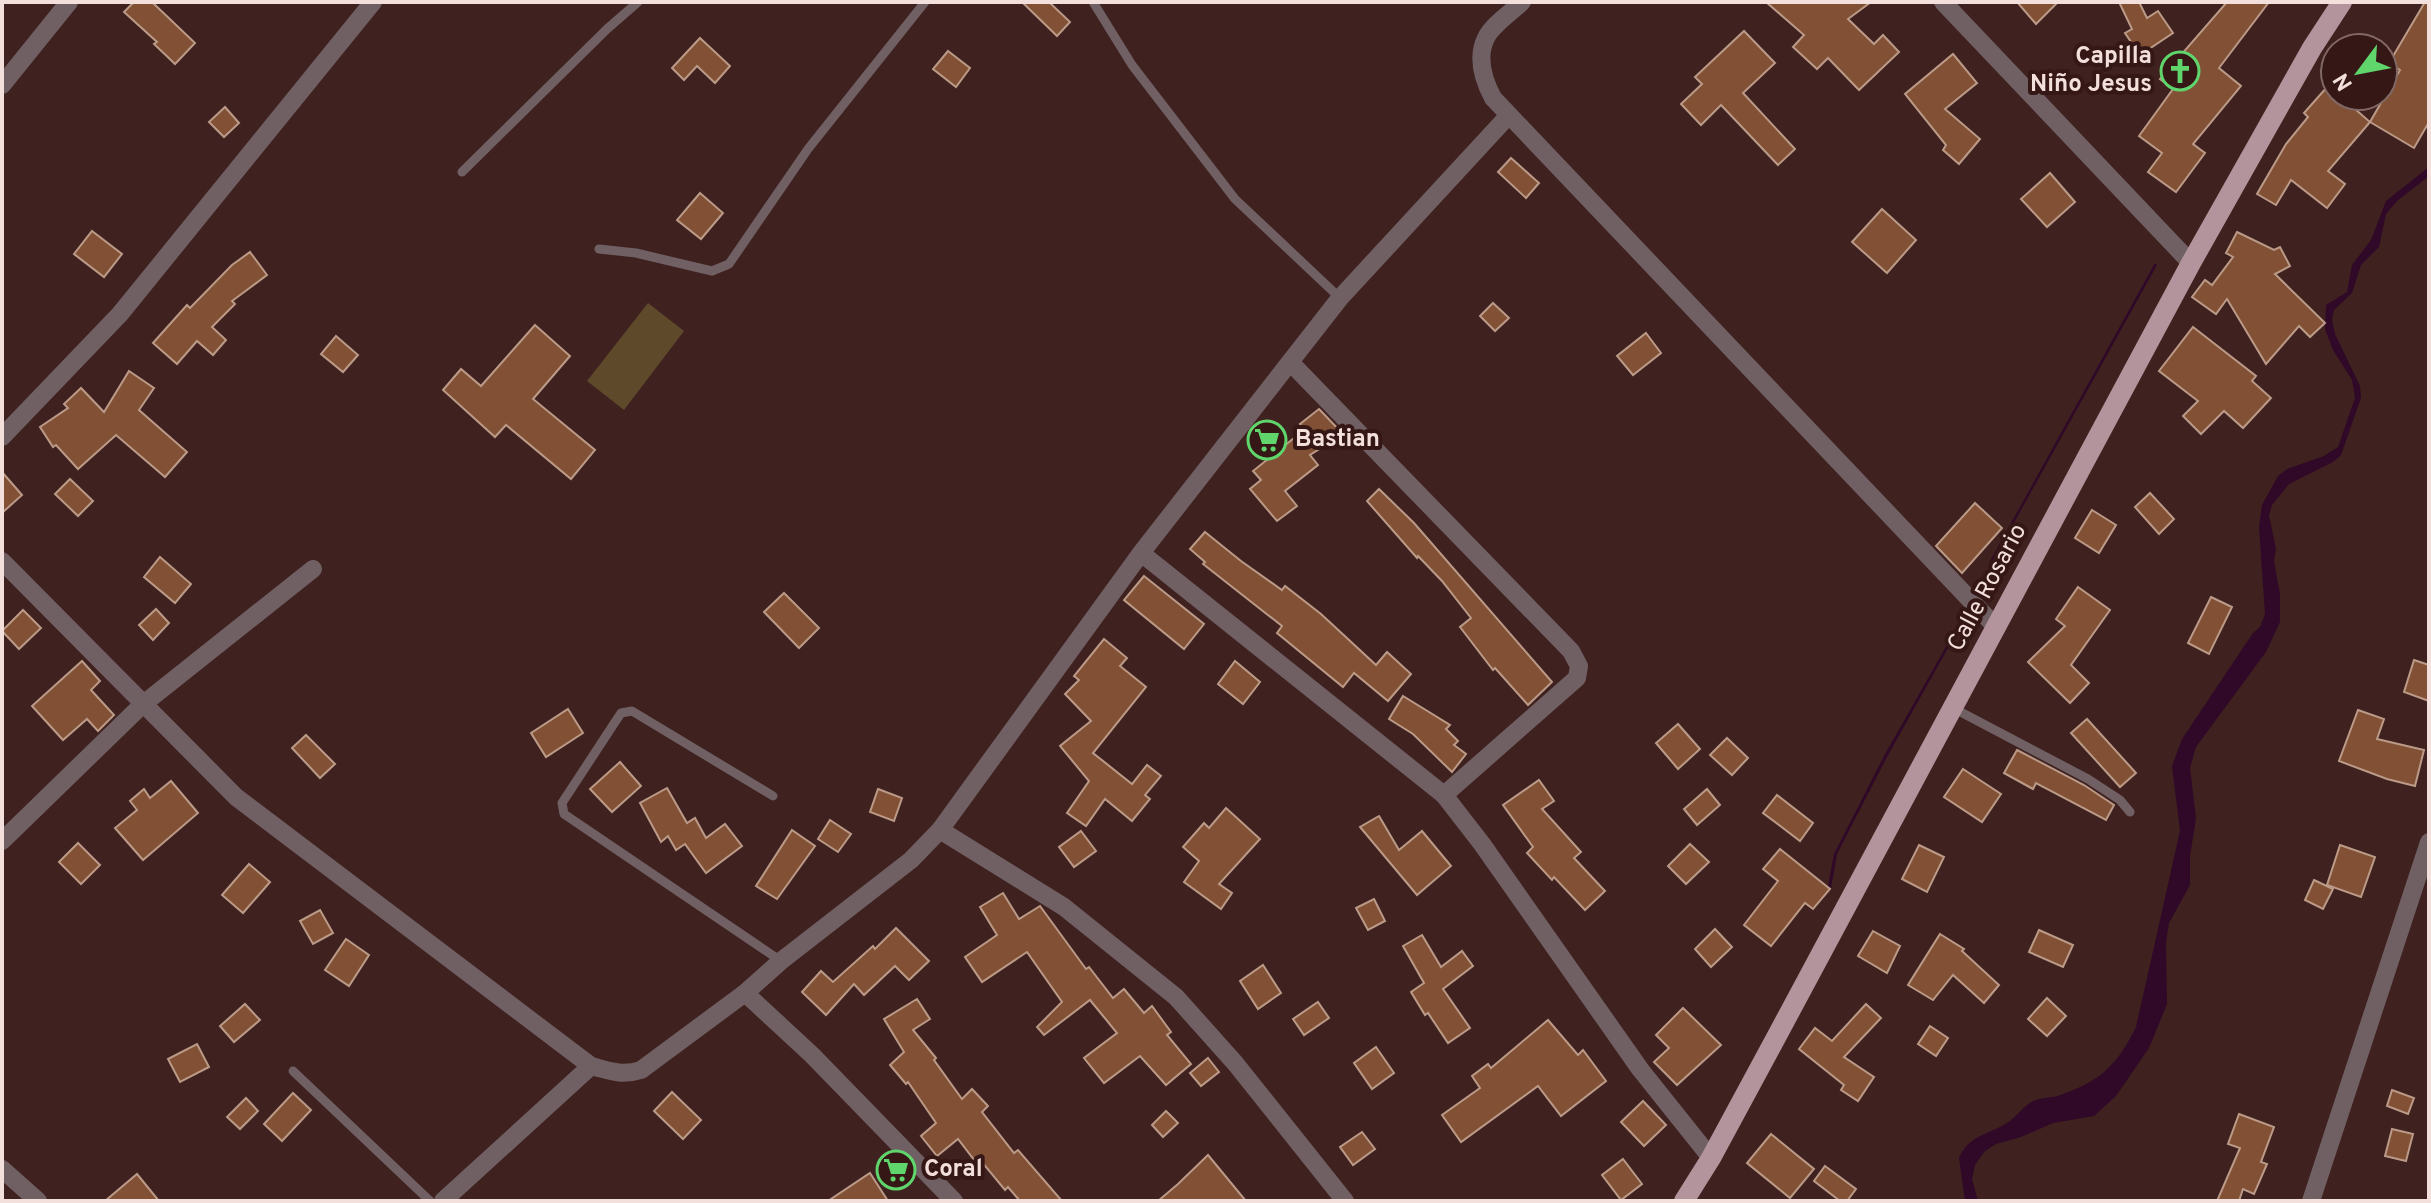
<svg xmlns="http://www.w3.org/2000/svg" width="2431" height="1203" font-family="Overpass,sans-serif">
  <rect width="100%" height="100%" fill="#3f211f"/>
  <polygon fill="#5f492b" points="648,303 684,331 624,410 587,381"/>
  <g fill="#300828">
    <path d="M 2429,167 L 2429,176 L 2397,201 L 2386,214 L 2379,247 L 2361,265 L 2352,293 L 2334,310 L 2332,319 L 2335,334 L 2360,386 L 2361,398 L 2341,455 L 2333,462 L 2289,484 L 2272,505 L 2269,515 L 2276,549 L 2274,561 L 2280,594 L 2280,622 L 2266,652 L 2196,747 L 2190,768 L 2196,818 L 2190,856 L 2190,885 L 2169,923 L 2166,943 L 2167,1004 L 2149,1048 L 2116,1096 L 2094,1116 L 2053,1123 L 2021,1137 L 1996,1144 L 1985,1151 L 1975,1165 L 1972,1179 L 1978,1201 L 1965,1201 L 1959,1158 C 1969,1135 1988,1135 2007,1123 C 2017,1117 2024,1104 2036,1100 C 2043,1097 2053,1098 2060,1095 C 2100,1082 2118,1064 2136,1027 L 2180,831 L 2172,766 L 2182,739 L 2253,633 L 2260,627 L 2265,614 L 2259,527 L 2262,505 L 2278,476 L 2287,469 L 2324,456 L 2338,447 L 2355,398 L 2352,380 L 2333,350 L 2325,329 L 2326,305 L 2347,292 L 2352,265 L 2371,240 L 2386,201 Z"/>
    <polygon points="2155,263 2157,265 1991,564 1989,563"/>
    <polygon points="1960,622 1962,623 1887,757 1837,854 1831,888 1828,886 1834,854 1884,756"/>
  </g>
  <g fill="#825135" stroke="#bb9a88" stroke-width="2">
    <polygon points="134,2 152,2 195,43 175,64 154,44 157,42 124,12"/>
    <polygon points="1022,2 1049,2 1070,22 1057,36"/>
    <polygon points="1766,2 1871,2 1848,19 1874,44 1883,35 1899,52 1859,90 1828,58 1817,69 1793,47 1804,35"/>
    <polygon points="2017,2 2058,2 2036,24"/>
    <polygon points="2119,2 2139,2 2147,18 2158,11 2173,33 2140,55 2125,33 2132,29"/>
    <polygon points="2227,2 2269,2 2219,68 2241,86 2193,144 2205,153 2176,192 2148,172 2162,153 2139,136 2173,89 2160,79"/>
    <polygon points="2425,2 2429,2 2429,122 2414,148 2370,122 2400,70 2389,63"/>
    <polygon points="1744,31 1775,63 1743,93 1795,149 1778,165 1721,105 1701,125 1681,104 1702,84 1695,77"/>
    <polygon points="700,38 730,66 715,83 697,66 684,80 672,68"/>
    <polygon points="948,51 970,68 956,87 933,69"/>
    <polygon points="1953,54 1977,83 1945,109 1980,139 1959,164 1943,150 1946,145 1905,94"/>
    <polygon points="2328,86 2335,92 2335,96 2340,96 2370,122 2328,171 2345,184 2327,208 2291,180 2276,205 2257,194 2286,144 2308,117 2304,113"/>
    <polygon points="225,107 239,123 224,137 209,122"/>
    <polygon points="1511,158 1539,183 1526,198 1498,172"/>
    <polygon points="2050,173 2075,202 2047,227 2021,199"/>
    <polygon points="700,193 723,213 701,239 677,220"/>
    <polygon points="1882,209 1916,240 1887,273 1852,242"/>
    <polygon points="92,231 122,254 104,277 74,254"/>
    <polygon points="2237,232 2274,250 2280,247 2290,266 2275,274 2325,323 2310,337 2299,326 2266,364 2227,299 2216,314 2192,297 2205,280 2212,285 2233,257 2226,253"/>
    <polygon points="250,252 267,275 232,301 235,304 212,327 226,340 213,355 197,341 177,364 153,343 187,305 190,308 232,265"/>
    <polygon points="1493,303 1509,318 1495,331 1480,316"/>
    <polygon points="535,325 570,356 533,399 595,450 571,479 506,425 495,437 443,390 461,369 481,386"/>
    <polygon points="2193,327 2256,376 2252,381 2271,398 2243,428 2224,411 2201,434 2183,416 2198,401 2159,371"/>
    <polygon points="1646,333 1661,353 1633,375 1617,356"/>
    <polygon points="336,336 358,355 343,372 321,354"/>
    <polygon points="129,371 154,388 139,410 187,452 165,477 116,435 78,469 56,445 53,447 40,427 68,408 64,404 81,388 104,412"/>
    <polygon points="1319,409 1343,434 1310,455 1318,465 1285,491 1297,506 1277,521 1250,489 1261,480 1253,471 1304,430 1300,424"/>
    <polygon points="2,472 22,495 2,513"/>
    <polygon points="70,479 93,501 78,516 55,494"/>
    <polygon points="1379,489 1414,523 1552,682 1528,705 1495,668 1493,670 1460,627 1471,618 1442,581 1418,556 1417,558 1367,501"/>
    <polygon points="2150,493 2174,519 2159,534 2135,507"/>
    <polygon points="1975,503 2002,528 1962,573 1936,546"/>
    <polygon points="2092,510 2116,525 2099,553 2075,538"/>
    <polygon points="1205,532 1241,561 1282,590 1285,586 1321,614 1376,665 1387,652 1411,674 1388,701 1354,673 1343,687 1277,633 1282,626 1203,564 1205,562 1190,549"/>
    <polygon points="160,557 191,584 175,603 144,577"/>
    <polygon points="1144,576 1204,624 1184,649 1124,600"/>
    <polygon points="2078,587 2110,610 2071,665 2089,683 2070,703 2028,662 2065,626 2056,619"/>
    <polygon points="784,593 819,628 799,648 764,612"/>
    <polygon points="2211,597 2232,607 2209,654 2188,643"/>
    <polygon points="156,609 169,623 153,640 139,625"/>
    <polygon points="23,610 41,628 19,649 2,631"/>
    <polygon points="1104,639 1127,658 1120,666 1146,687 1093,753 1132,784 1147,765 1161,776 1145,795 1150,799 1132,821 1105,799 1086,826 1067,813 1089,781 1060,746 1091,721 1065,694 1079,680 1074,676"/>
    <polygon points="2414,660 2429,665 2429,701 2404,692"/>
    <polygon points="82,661 100,681 91,690 114,715 98,731 87,719 63,740 32,706"/>
    <polygon points="1235,661 1260,682 1243,704 1218,684"/>
    <polygon points="1403,696 1450,725 1446,729 1458,741 1454,745 1466,754 1452,772 1413,734 1389,719"/>
    <polygon points="568,709 583,733 546,757 531,733"/>
    <polygon points="2358,710 2384,719 2377,739 2424,750 2415,786 2387,779 2339,761"/>
    <polygon points="2087,719 2136,773 2120,787 2071,733"/>
    <polygon points="1678,724 1700,749 1678,769 1656,743"/>
    <polygon points="306,735 335,764 320,778 292,748"/>
    <polygon points="1727,738 1748,758 1732,775 1710,755"/>
    <polygon points="2017,750 2084,785 2114,805 2106,820 2036,783 2033,789 2004,773"/>
    <polygon points="620,762 641,786 612,812 590,789"/>
    <polygon points="1963,769 2001,794 1982,822 1944,797"/>
    <polygon points="1539,780 1554,801 1542,809 1581,852 1574,858 1605,891 1585,910 1554,877 1552,880 1527,853 1533,847 1503,805"/>
    <polygon points="171,781 198,813 143,860 115,828 137,810 130,801 144,789 150,798"/>
    <polygon points="667,788 687,823 695,818 706,838 725,824 742,846 706,873 685,844 676,850 668,836 661,842 640,803"/>
    <polygon points="878,789 902,798 894,821 870,812"/>
    <polygon points="1707,789 1720,805 1697,825 1684,809"/>
    <polygon points="1777,795 1813,823 1800,841 1763,813"/>
    <polygon points="1226,808 1260,839 1219,884 1232,893 1221,909 1184,882 1199,861 1183,847 1204,823 1209,828"/>
    <polygon points="1379,816 1399,850 1422,831 1451,866 1417,895 1360,827"/>
    <polygon points="830,820 851,834 838,852 818,839"/>
    <polygon points="792,830 815,846 777,899 756,886"/>
    <polygon points="1081,831 1096,851 1074,867 1059,847"/>
    <polygon points="78,843 100,865 81,884 59,862"/>
    <polygon points="1690,844 1709,862 1686,884 1668,866"/>
    <polygon points="1919,845 1944,857 1927,892 1902,879"/>
    <polygon points="2340,845 2375,857 2361,897 2327,885"/>
    <polygon points="1780,849 1830,889 1813,909 1805,903 1771,946 1744,925 1778,881 1763,869"/>
    <polygon points="249,864 270,882 243,913 222,895"/>
    <polygon points="2314,880 2333,889 2323,909 2305,900"/>
    <polygon points="1003,893 1019,919 1040,906 1086,969 1089,967 1113,998 1124,989 1144,1013 1152,1006 1171,1032 1167,1035 1191,1064 1166,1085 1140,1056 1104,1083 1084,1058 1117,1033 1090,1000 1044,1035 1037,1027 1062,1002 1027,952 982,982 965,957 997,935 980,907"/>
    <polygon points="1374,899 1385,921 1368,930 1356,908"/>
    <polygon points="320,910 333,933 313,944 300,921"/>
    <polygon points="896,928 929,961 909,980 895,966 864,995 854,984 826,1015 802,992 821,971 833,982 873,946 875,949"/>
    <polygon points="1715,929 1732,947 1711,967 1695,949"/>
    <polygon points="2039,930 2073,945 2063,967 2029,952"/>
    <polygon points="1873,931 1900,946 1887,973 1858,956"/>
    <polygon points="1940,934 1964,949 1962,951 1999,985 1984,1003 1953,975 1933,1000 1908,985"/>
    <polygon points="1422,935 1441,967 1462,951 1473,966 1443,989 1470,1028 1448,1043 1428,1013 1425,1015 1411,992 1424,983 1403,946"/>
    <polygon points="346,939 369,955 349,986 325,970"/>
    <polygon points="1263,965 1281,993 1258,1009 1240,981"/>
    <polygon points="2047,998 2066,1016 2047,1036 2028,1019"/>
    <polygon points="917,999 930,1019 913,1030 936,1058 934,1060 962,1099 972,1089 988,1106 982,1112 1014,1153 1018,1150 1062,1201 1020,1201 1008,1187 1005,1190 982,1162 978,1165 958,1139 937,1156 921,1136 936,1123 908,1082 906,1084 890,1065 904,1052 884,1019"/>
    <polygon points="1318,1002 1329,1018 1304,1035 1293,1019"/>
    <polygon points="245,1004 260,1020 234,1042 220,1026"/>
    <polygon points="1866,1004 1881,1018 1844,1057 1874,1077 1858,1101 1841,1090 1844,1085 1799,1049 1815,1028 1832,1041"/>
    <polygon points="1683,1008 1721,1045 1677,1085 1654,1062 1669,1048 1656,1035"/>
    <polygon points="1548,1020 1578,1055 1583,1050 1606,1081 1561,1116 1538,1086 1461,1142 1442,1115 1480,1088 1472,1076 1488,1064 1491,1068"/>
    <polygon points="1930,1026 1948,1038 1936,1056 1918,1044"/>
    <polygon points="197,1044 209,1067 180,1082 168,1059"/>
    <polygon points="1376,1047 1394,1073 1372,1089 1354,1063"/>
    <polygon points="1208,1058 1219,1072 1201,1086 1190,1073"/>
    <polygon points="2392,1090 2414,1098 2408,1114 2387,1106"/>
    <polygon points="672,1092 701,1120 683,1139 654,1111"/>
    <polygon points="293,1093 311,1110 282,1141 264,1124"/>
    <polygon points="246,1098 258,1111 240,1129 227,1117"/>
    <polygon points="1643,1101 1666,1125 1644,1146 1621,1122"/>
    <polygon points="1166,1111 1178,1123 1163,1137 1152,1125"/>
    <polygon points="2239,1114 2274,1127 2261,1162 2267,1164 2254,1194 2243,1189 2239,1201 2217,1201 2240,1148 2228,1144"/>
    <polygon points="2392,1129 2413,1134 2406,1161 2385,1156"/>
    <polygon points="1362,1132 1375,1149 1353,1165 1340,1147"/>
    <polygon points="1771,1134 1814,1169 1790,1198 1747,1163"/>
    <polygon points="1208,1155 1246,1201 1158,1201 1178,1184"/>
    <polygon points="1623,1159 1642,1184 1621,1200 1602,1175"/>
    <polygon points="1825,1166 1856,1189 1847,1201 1840,1201 1814,1181"/>
    <polygon points="870,1173 888,1201 828,1201"/>
    <polygon points="137,1174 159,1201 105,1201"/>
  </g>
  <g fill="none" stroke-linecap="round" stroke-linejoin="round">
    <g stroke="#706064" stroke-width="9">
      <polyline points="1093,2 1132,65 1235,199 1340,298"/>
      <polyline points="462,172 607,29 638,2"/>
      <polyline points="599,249 636,253 712,271 729,264 808,149 925,2"/>
      <polyline points="1953,708 2088,779 2120,800 2130,812"/>
      <polyline points="773,796 632,711 621,713 562,803 564,814 781,961"/>
      <polyline points="293,1071 430,1201"/>
    </g>
    <g stroke="#706064" stroke-width="18">
      <path d="M 1522,2 C 1512,12 1492,25 1486,38 C 1476,58 1484,81 1493,98 L 1996,627"/>
      <polyline points="1943,2 2191,263"/>
      <polyline points="2,85 69,2"/>
      <polyline points="1290,362 1571,651 1579,666 1577,678 1444,795"/>
      <polyline points="2,437 120,314 373,2"/>
      <polyline points="1141,553 1444,795 1482,844 1640,1069 1711,1158"/>
      <path d="M 2,561 L 236,797 L 591,1066 C 610,1071 622,1076 641,1070 L 745,993 L 781,961 L 911,860 L 940,830 L 1141,553 L 1340,298 L 1509,115"/>
      <polyline points="940,830 1064,907 1176,997 1235,1063 1345,1201"/>
      <polyline points="2,841 142,705 313,569"/>
      <polyline points="745,993 812,1055 954,1201"/>
      <polyline points="2,1169 38,1201"/>
      <polyline points="443,1201 591,1066"/>
      <polyline points="2311,1201 2429,842"/>
    </g>
    <polyline stroke="#b4949c" stroke-width="20" points="1684,1201 1711,1158 1779,1032 2191,263 2312,48 2342,2"/>
  </g>
  <defs>
    <symbol id="church-ring" viewBox="-11 -11 22 22"><circle r="9.5" fill="#351816" stroke="#5fd56b" stroke-width="1.5"/><path d="M-1.2-6h2.4v3.5h3.3v2.4h-3.3V6h-2.4V-.1h-3.3v-2.4h3.3Z" fill="#5fd56b"/></symbol>
    <symbol id="supermarket-ring" viewBox="-11 -11 22 22"><circle r="9.5" fill="#351816" stroke="#5fd56b" stroke-width="1.5"/><path d="M-6-5.5h2.5l.6 2H6L4.5 2H-2.5L-4.4-4H-6ZM-1.5 3.2a1.3 1.3 0 1 0 .1 0ZM3 3.2a1.3 1.3 0 1 0 .1 0Z" fill="#5fd56b"/></symbol>
  </defs>
  <g fill-rule="evenodd">
    <use href="#church-ring" x="2158" y="49" width="44" height="44"/>
    <use href="#supermarket-ring" x="1245" y="418" width="44" height="44"/>
    <use href="#supermarket-ring" x="874" y="1148" width="44" height="44"/>
  </g>
  <g text-anchor="middle" dominant-baseline="central" stroke-width="8" stroke-linejoin="round" paint-order="stroke">
    <g font-size="24" font-weight="bold" fill="#f3dfdc" stroke="#351816" text-anchor="start">
      <text x="2152" y="57" text-anchor="end">Capilla<tspan x="2152" dy="28">Niño Jesus</tspan></text>
      <text x="1295" y="440">Bastian</text>
      <text x="924" y="1170">Coral</text>
    </g>
    <g font-size="24" fill="#f3dfdc" stroke="#351816">
      <text transform="translate(1988 588) rotate(-62)">Calle Rosario</text>
    </g>
  </g>
  <rect width="2431" height="1203" fill="none" stroke="#f3dfdc" stroke-width="8"/>
  <g transform="translate(2359 72) rotate(238)"><circle r="38" fill="#351816" stroke="#816865" stroke-width="2"/>
  <path d="M0-6L14 30L0 20L-14 30Z" fill="#5fd56b"/>
  <text y="-12" font-size="22" font-weight="bold" text-anchor="middle" fill="#f3dfdc">N</text>
  </g>
</svg>
